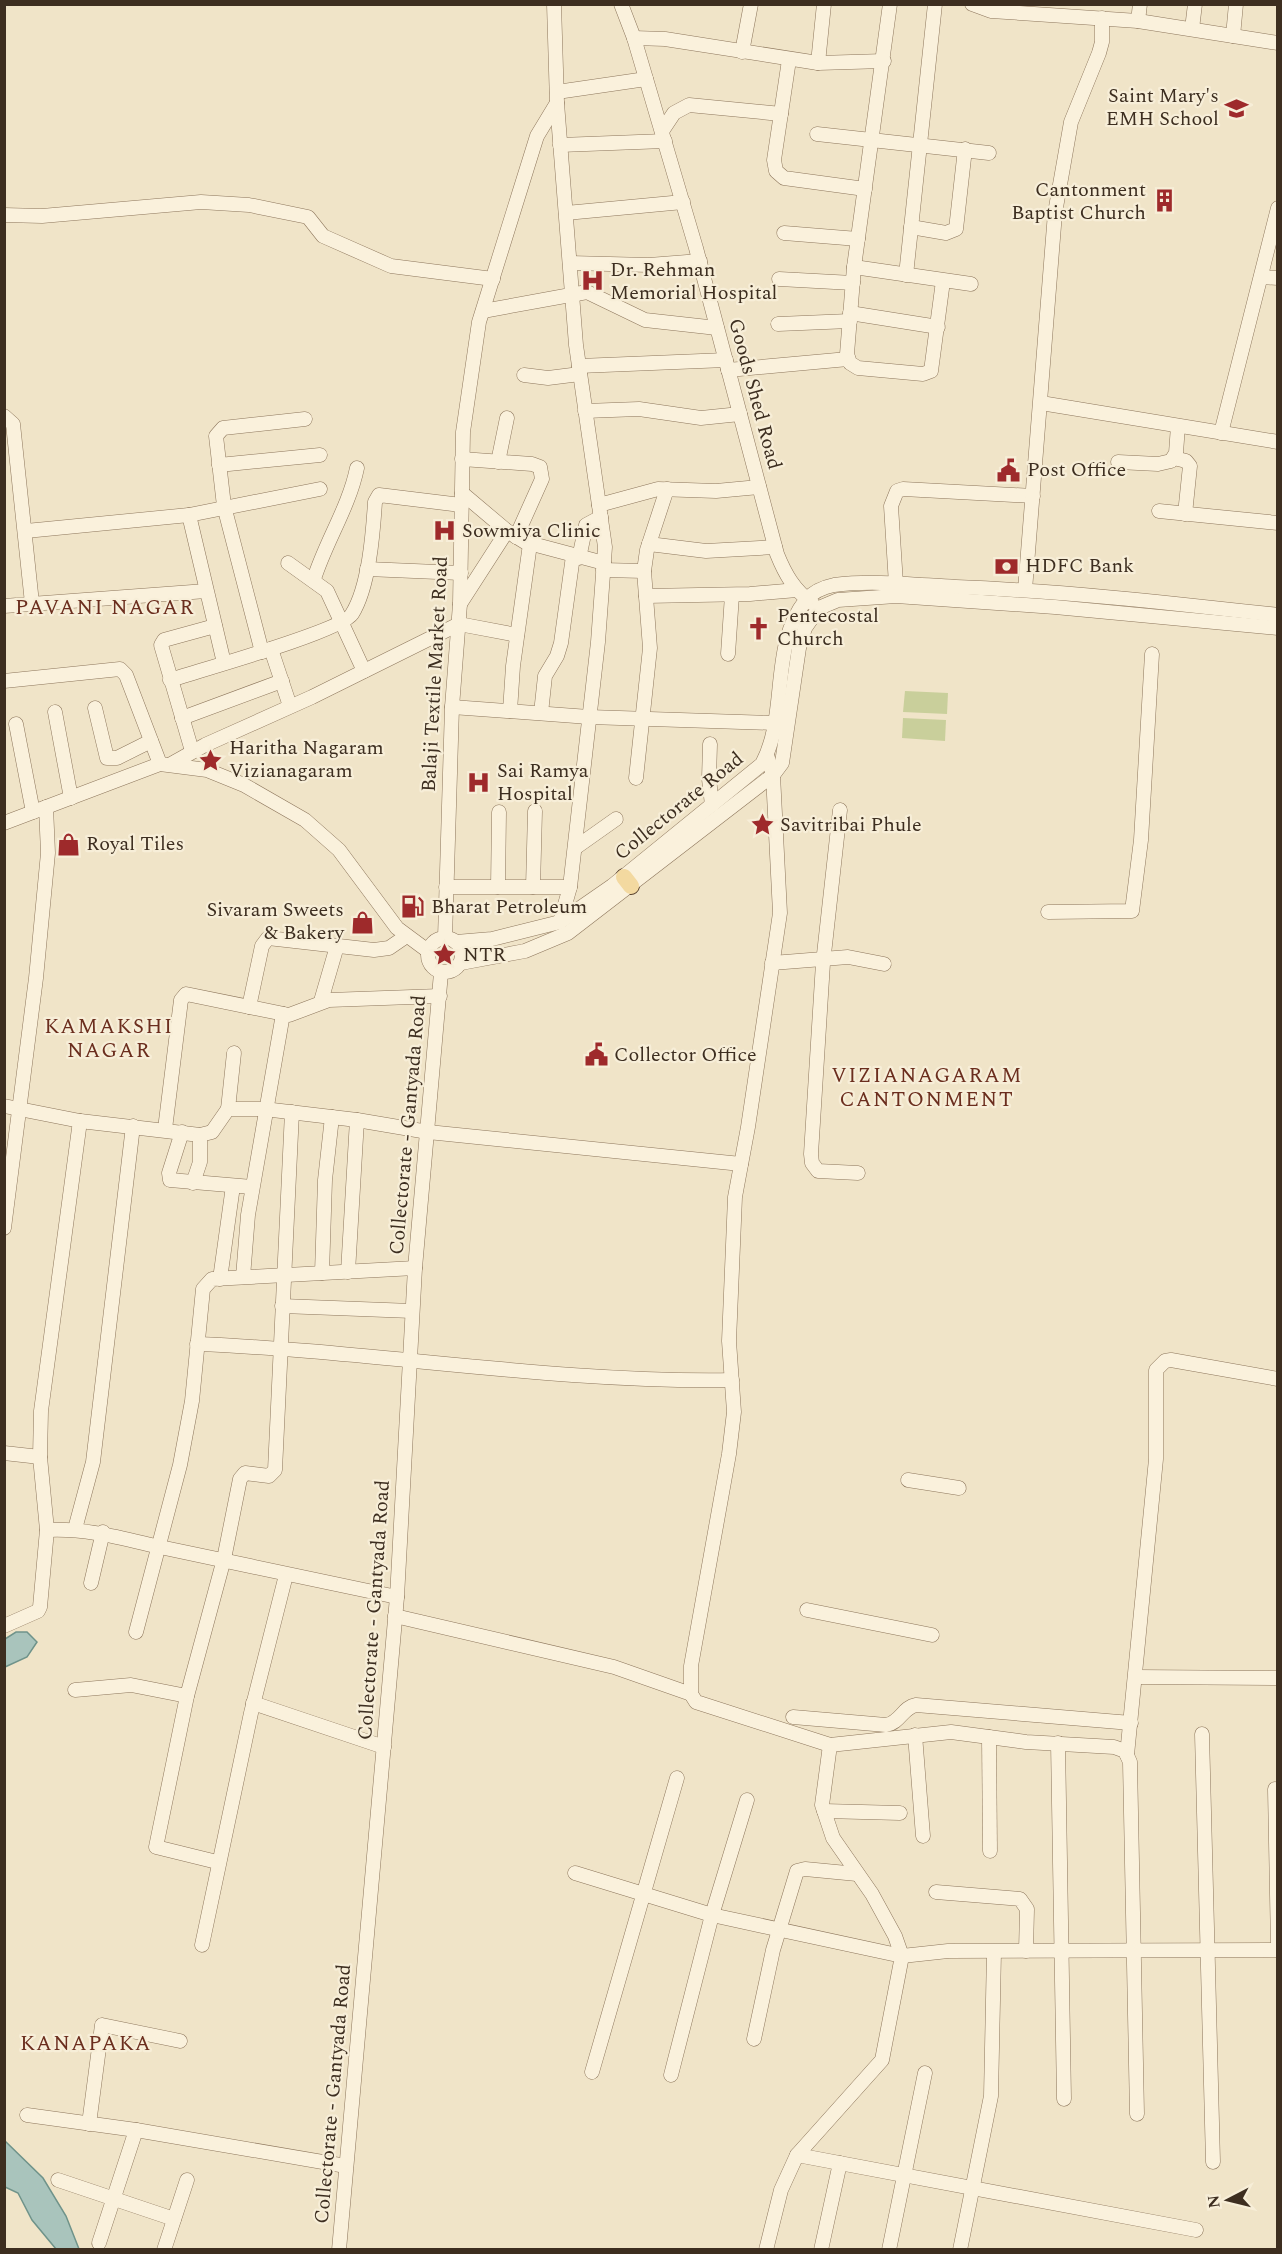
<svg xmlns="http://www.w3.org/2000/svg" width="1282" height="2254" font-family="Spectral,serif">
  <rect width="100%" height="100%" fill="#f0e4c8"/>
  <g fill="#c9cf9b">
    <polygon points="905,691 948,693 947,714 903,712"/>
    <polygon points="903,718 946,720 945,741 902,738"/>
  </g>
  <g fill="#a9c4bc" stroke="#6f938a" stroke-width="1.5">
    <polygon points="16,1632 27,1632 37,1642 27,1657 5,1667 5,1639"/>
    <polygon points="4,2140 43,2178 66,2216 79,2249 56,2249 32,2220 18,2193 5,2187"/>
  </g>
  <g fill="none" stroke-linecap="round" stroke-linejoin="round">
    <defs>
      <g id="minor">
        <polyline points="554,4 557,103 576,345 605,547 598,642 570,887 560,922"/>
        <path d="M 621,4 L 634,38 L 696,248 L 777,554 C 785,574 794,590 812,603"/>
        <polyline points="890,4 854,267 847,354 850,363 858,368 923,374 931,371 943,281"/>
        <polyline points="972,4 991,11 1138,21 1278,43"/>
        <polyline points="1138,21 1140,4"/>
        <polyline points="1192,29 1195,4"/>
        <polyline points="1233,36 1236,4"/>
        <polyline points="634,38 665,39 818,63 884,61"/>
        <polyline points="742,52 751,4"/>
        <polyline points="789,60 774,160 776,171 784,178 865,189"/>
        <polyline points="818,63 824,4"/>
        <polyline points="557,92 646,79"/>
        <polyline points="662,131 674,113 689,105 781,114"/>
        <polyline points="817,134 989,153"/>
        <polyline points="560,145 665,141"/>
        <polyline points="566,213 683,202"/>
        <polyline points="4,215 42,216 201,202 249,205 308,217 323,236 391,266 493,279"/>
        <polyline points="911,227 946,233 956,229 965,149"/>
        <polyline points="784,233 858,239"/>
        <polyline points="570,263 649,265 700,261"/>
        <polyline points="854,267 971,284"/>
        <polyline points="906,275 935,4"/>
        <polyline points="1261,277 1278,278"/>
        <polyline points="779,279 853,283"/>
        <polyline points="483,311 587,292 645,320 717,328"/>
        <polyline points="850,313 938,327"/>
        <polyline points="778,324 850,321"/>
        <polyline points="579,366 726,360"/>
        <polyline points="728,370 848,359"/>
        <polyline points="524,375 548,378 580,374"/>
        <polyline points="1041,403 1278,442"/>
        <polyline points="585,411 639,409 701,418 740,414"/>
        <polyline points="4,416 13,424 32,603"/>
        <polyline points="1221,433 1278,208"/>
        <polyline points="1174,458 1186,461 1190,466 1185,514"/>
        <polyline points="462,459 532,464 540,467 542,479 516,537"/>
        <polyline points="498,462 507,418"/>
        <polyline points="1118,462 1158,464 1171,461 1176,453 1178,426"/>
        <polyline points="219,465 320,455"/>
        <polyline points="462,493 507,531 525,542 604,563"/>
        <polyline points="599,505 658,489 716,491 759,487"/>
        <polyline points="1159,511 1278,523"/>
        <polyline points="189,515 224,663"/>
        <polyline points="26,531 189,515 320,489"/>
        <polyline points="649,544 706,551 775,547"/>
        <polyline points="579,558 586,525 601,517"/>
        <polyline points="288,563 327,591 364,671"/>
        <polyline points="367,569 461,573"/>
        <polyline points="603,570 644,571"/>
        <path d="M 314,579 C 326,541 349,507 357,468"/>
        <polyline points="896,584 891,506 897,491 903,489 1033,496"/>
        <polyline points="1025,590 1055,213 1071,122 1099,53 1102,42 1102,18"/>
        <polyline points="646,596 750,594 797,590"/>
        <polyline points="460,604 507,531"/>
        <polyline points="4,606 206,591"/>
        <polyline points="271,649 290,706"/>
        <polyline points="262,652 224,506 216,436 223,428 305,419"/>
        <polyline points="728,654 732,595"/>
        <path d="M 170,680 C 197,671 342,631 352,614 C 369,587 373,533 375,502 L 379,495 L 461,505"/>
        <polyline points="4,681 120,669 126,675 160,764"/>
        <polyline points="452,707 589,717 775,723"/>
        <polyline points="95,708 107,758 117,758 151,741"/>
        <polyline points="510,711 513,666 530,544"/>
        <polyline points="55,712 71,798"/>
        <polyline points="541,713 545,676 557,656 561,643 573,556"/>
        <polyline points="182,718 282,681"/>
        <polyline points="16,724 33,812"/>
        <polyline points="710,744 709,779 712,805"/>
        <polyline points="192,751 161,645 164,640 215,626"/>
        <polyline points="767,755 773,775 780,913 748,1127 735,1197 729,1341 734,1412 729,1454 691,1666 691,1694 696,1702 830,1745 951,1732 1026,1742 1114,1747 1125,1751 1130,1762 1137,2114"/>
        <polyline points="171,764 205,745 312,697 459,624 517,635"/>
        <polyline points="636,778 650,648 644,571 647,550 667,489"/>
        <polyline points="840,810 823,963 811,1154 812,1163 818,1171 858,1173"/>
        <polyline points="4,823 160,764 207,770 244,785 305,820 339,850 397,928 428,951"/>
        <polyline points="575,848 616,819"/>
        <polyline points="446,887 570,887"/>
        <polyline points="498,887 499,812"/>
        <polyline points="533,887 535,811"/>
        <polyline points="1048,912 1132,911 1141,840 1152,654"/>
        <circle cx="445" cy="955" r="17"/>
        <polyline points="445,938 452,707 460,604 463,432 479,322 537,136 557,103"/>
        <path d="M 456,942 L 492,939 L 560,922 L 612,886 L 762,764 C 789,714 769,646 806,600 C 813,592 824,587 834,585 C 873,580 916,585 956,587 C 1064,591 1170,603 1278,615"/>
        <polyline points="461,963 525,951 568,933 773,775 782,763 799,648 805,628 819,608 838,600 896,596 1055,607 1278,628"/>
        <polyline points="772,963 848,957 884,964"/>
        <polyline points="321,1001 337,946"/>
        <polyline points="249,1007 262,946 268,938 374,950 389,948 405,937"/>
        <polyline points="4,1106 80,1121 200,1135 212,1132 228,1109 264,1109 357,1120 428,1132 741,1164"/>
        <polyline points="228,1109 234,1053"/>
        <polyline points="165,1129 181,1000 186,994 289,1015 329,1000 440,996"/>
        <polyline points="182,1132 169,1173 170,1180 252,1187"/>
        <polyline points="193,1183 200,1162 200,1135"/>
        <polyline points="4,1228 36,978 48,853 46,807"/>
        <polyline points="348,1272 357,1120"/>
        <polyline points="322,1273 325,1180 332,1117"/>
        <polyline points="243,1277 248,1215 283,1014"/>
        <polyline points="220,1279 233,1186"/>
        <polyline points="282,1306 412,1311"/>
        <path d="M 197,1344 C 375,1351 554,1383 732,1380"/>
        <polyline points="4,1453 40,1457"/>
        <polyline points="908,1480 959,1488"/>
        <polyline points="75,1529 93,1462 133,1126"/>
        <path d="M 47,1530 C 87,1528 121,1538 160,1547 C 239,1564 318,1581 397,1597"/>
        <polyline points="91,1583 103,1532"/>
        <polyline points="807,1610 932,1635"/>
        <polyline points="395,1616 614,1667 691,1694"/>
        <polyline points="4,1626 38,1611 40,1607 47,1530 40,1457 41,1411 80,1121"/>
        <polyline points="136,1632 180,1465 192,1401 203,1289 212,1279 415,1268"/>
        <polyline points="1136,1677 1278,1678"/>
        <polyline points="75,1690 131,1685 187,1696"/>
        <polyline points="253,1703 384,1747"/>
        <path d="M 793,1717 L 886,1725 C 900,1723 903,1707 916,1705 L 1131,1723"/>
        <polyline points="1202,1734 1213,2162"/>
        <polyline points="915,1735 923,1836"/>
        <polyline points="989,1737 990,1851"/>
        <polyline points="1058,1743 1064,2099"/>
        <polyline points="830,1745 822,1805 833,1838 872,1894 895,1936 902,1956 948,1951 1278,1950"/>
        <polyline points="1127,1755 1156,1459 1156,1370 1165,1361 1171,1360 1278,1379"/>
        <polyline points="1275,1789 1278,1946"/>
        <polyline points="824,1811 900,1813"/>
        <polyline points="217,1862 156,1847 187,1696 224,1559 240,1479 245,1473 269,1476 275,1470 292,1112"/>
        <polyline points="575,1873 712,1915 902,1956 882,2060 797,2155 781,2190 766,2250"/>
        <polyline points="936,1892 1020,1899 1027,1909 1026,1951"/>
        <polyline points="202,1945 251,1713 286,1575"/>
        <polyline points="754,2039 773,1950 797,1871 805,1869 857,1874"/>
        <polyline points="592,2072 677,1778"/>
        <polyline points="671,2075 712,1915 747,1800"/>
        <polyline points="27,2115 136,2130 346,2166"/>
        <polyline points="89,2124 102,2025 180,2041"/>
        <polyline points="797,2155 1196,2230"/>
        <polyline points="58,2180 174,2219"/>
        <polyline points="99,2243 136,2130"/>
        <polyline points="164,2250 187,2180"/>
        <polyline points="339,2250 397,1597 415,1268 441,973"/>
        <polyline points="821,2250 840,2163"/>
        <polyline points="889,2250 925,2073"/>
        <polyline points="960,2250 991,2096 994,1952"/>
      </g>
      <polyline id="major" points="624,877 631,886"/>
    </defs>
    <use href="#minor" stroke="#8d765c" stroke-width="15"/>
    <use href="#major" stroke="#5b4430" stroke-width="18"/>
    <use href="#minor" stroke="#faf1dc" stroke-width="14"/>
    <use href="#major" stroke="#f3d9a0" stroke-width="16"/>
  </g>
  <defs>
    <symbol id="school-bare" viewBox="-9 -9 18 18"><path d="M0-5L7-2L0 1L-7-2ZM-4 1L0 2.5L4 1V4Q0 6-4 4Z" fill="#9e2a2b" stroke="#f7eed8" stroke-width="2.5" paint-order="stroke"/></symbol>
    <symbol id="building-bare" viewBox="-9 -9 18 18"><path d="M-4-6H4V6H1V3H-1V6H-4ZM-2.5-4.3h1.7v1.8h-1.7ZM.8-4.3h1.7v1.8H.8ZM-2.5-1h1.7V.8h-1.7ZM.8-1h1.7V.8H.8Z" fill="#9e2a2b" stroke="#f7eed8" stroke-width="2.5" paint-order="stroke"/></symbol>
    <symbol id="hospital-bare" viewBox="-9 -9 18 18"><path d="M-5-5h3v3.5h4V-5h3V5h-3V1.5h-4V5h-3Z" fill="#9e2a2b" stroke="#f7eed8" stroke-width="2.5" paint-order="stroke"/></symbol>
    <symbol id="civic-bare" viewBox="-9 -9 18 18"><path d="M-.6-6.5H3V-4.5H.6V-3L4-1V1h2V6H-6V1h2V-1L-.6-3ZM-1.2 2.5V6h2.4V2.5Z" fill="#9e2a2b" stroke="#f7eed8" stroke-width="2.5" paint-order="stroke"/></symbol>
    <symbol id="bank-bare" viewBox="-9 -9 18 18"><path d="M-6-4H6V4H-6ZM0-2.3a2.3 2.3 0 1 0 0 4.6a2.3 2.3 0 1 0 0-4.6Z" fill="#9e2a2b" stroke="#f7eed8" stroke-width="2.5" paint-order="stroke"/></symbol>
    <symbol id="church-bare" viewBox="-9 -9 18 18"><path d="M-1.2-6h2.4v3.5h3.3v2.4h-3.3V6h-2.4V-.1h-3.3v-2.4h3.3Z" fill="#9e2a2b" stroke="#f7eed8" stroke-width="2.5" paint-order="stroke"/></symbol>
    <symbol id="sight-bare" viewBox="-9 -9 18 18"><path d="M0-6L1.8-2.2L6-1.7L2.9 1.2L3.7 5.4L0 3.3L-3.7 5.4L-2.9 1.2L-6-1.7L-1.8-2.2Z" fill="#9e2a2b" stroke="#f7eed8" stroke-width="2.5" paint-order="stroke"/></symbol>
    <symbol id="shop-bare" viewBox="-9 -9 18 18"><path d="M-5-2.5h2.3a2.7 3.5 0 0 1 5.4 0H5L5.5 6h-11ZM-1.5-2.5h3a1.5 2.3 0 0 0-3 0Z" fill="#9e2a2b" stroke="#f7eed8" stroke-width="2.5" paint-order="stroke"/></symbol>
    <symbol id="fuel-bare" viewBox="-9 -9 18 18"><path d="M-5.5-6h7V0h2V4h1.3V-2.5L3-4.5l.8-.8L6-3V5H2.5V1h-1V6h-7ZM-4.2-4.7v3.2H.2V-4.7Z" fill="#9e2a2b" stroke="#f7eed8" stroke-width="2.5" paint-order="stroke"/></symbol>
  </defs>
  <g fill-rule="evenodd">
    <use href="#school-bare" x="1220" y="92" width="33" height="33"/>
    <use href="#building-bare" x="1148" y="184" width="33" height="33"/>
    <use href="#hospital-bare" x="576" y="264" width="33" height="33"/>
    <use href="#civic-bare" x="992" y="454" width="33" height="33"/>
    <use href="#hospital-bare" x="428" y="514" width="33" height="33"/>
    <use href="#bank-bare" x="990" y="550" width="33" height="33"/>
    <use href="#church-bare" x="742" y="612" width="33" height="33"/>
    <use href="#sight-bare" x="194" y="744" width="33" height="33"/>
    <use href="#hospital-bare" x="462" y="766" width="33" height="33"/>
    <use href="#sight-bare" x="746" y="808" width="33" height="33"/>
    <use href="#shop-bare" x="52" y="828" width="33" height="33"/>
    <use href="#fuel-bare" x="396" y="890" width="33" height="33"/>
    <use href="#shop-bare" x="346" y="906" width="33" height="33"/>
    <use href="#sight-bare" x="428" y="938" width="33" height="33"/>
    <use href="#civic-bare" x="580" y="1038" width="33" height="33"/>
  </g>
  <g text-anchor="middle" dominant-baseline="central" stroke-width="4.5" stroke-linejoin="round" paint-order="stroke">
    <g font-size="20" fill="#3d2e20" stroke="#f7eed8" text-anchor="start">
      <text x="1219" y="96" text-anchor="end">Saint Mary's<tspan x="1219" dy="23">EMH School</tspan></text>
      <text x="1146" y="190" text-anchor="end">Cantonment<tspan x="1146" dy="23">Baptist Church</tspan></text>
      <text x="610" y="270">Dr. Rehman<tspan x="610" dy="23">Memorial Hospital</tspan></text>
      <text x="1027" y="470">Post Office</text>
      <text x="462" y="531">Sowmiya Clinic</text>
      <text x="1025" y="566">HDFC Bank</text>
      <text x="777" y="616">Pentecostal<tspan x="777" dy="23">Church</tspan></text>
      <text x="229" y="748">Haritha Nagaram<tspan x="229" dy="23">Vizianagaram</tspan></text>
      <text x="497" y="771">Sai Ramya<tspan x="497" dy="23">Hospital</tspan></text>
      <text x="780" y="825">Savitribai Phule</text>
      <text x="86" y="844">Royal Tiles</text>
      <text x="431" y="907">Bharat Petroleum</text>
      <text x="344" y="910" text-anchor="end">Sivaram Sweets<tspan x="344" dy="23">&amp; Bakery</tspan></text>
      <text x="463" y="955">NTR</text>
      <text x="614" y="1055">Collector Office</text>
    </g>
    <g font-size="20" fill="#3d2e20" stroke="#f7eed8">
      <text transform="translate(755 394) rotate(75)">Goods Shed Road</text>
      <text transform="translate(435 674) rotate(-87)">Balaji Textile Market Road</text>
      <text transform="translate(679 806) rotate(-39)">Collectorate Road</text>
      <text transform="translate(408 1125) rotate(-85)">Collectorate - Gantyada Road</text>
      <text transform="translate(374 1610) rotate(-86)">Collectorate - Gantyada Road</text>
      <text transform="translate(333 2094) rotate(-85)">Collectorate - Gantyada Road</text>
    </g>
    <g font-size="21" letter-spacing="1.5" fill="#6b2e1e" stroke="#f7eed8">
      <text x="105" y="608">PAVANI NAGAR</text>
      <text x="109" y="1027">KAMAKSHI<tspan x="109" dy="24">NAGAR</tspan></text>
      <text x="927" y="1076">VIZIANAGARAM<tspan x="927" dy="24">CANTONMENT</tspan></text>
      <text x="86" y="2044">KANAPAKA</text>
    </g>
  </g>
  <rect width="1282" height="2254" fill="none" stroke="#3d2e20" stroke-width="12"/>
  <g transform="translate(1228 2200) rotate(263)" stroke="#f7eed8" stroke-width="4.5" paint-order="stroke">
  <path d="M0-4.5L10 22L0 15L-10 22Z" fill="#3d2e20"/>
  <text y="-9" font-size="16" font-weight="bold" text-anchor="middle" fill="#3d2e20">N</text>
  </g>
</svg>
